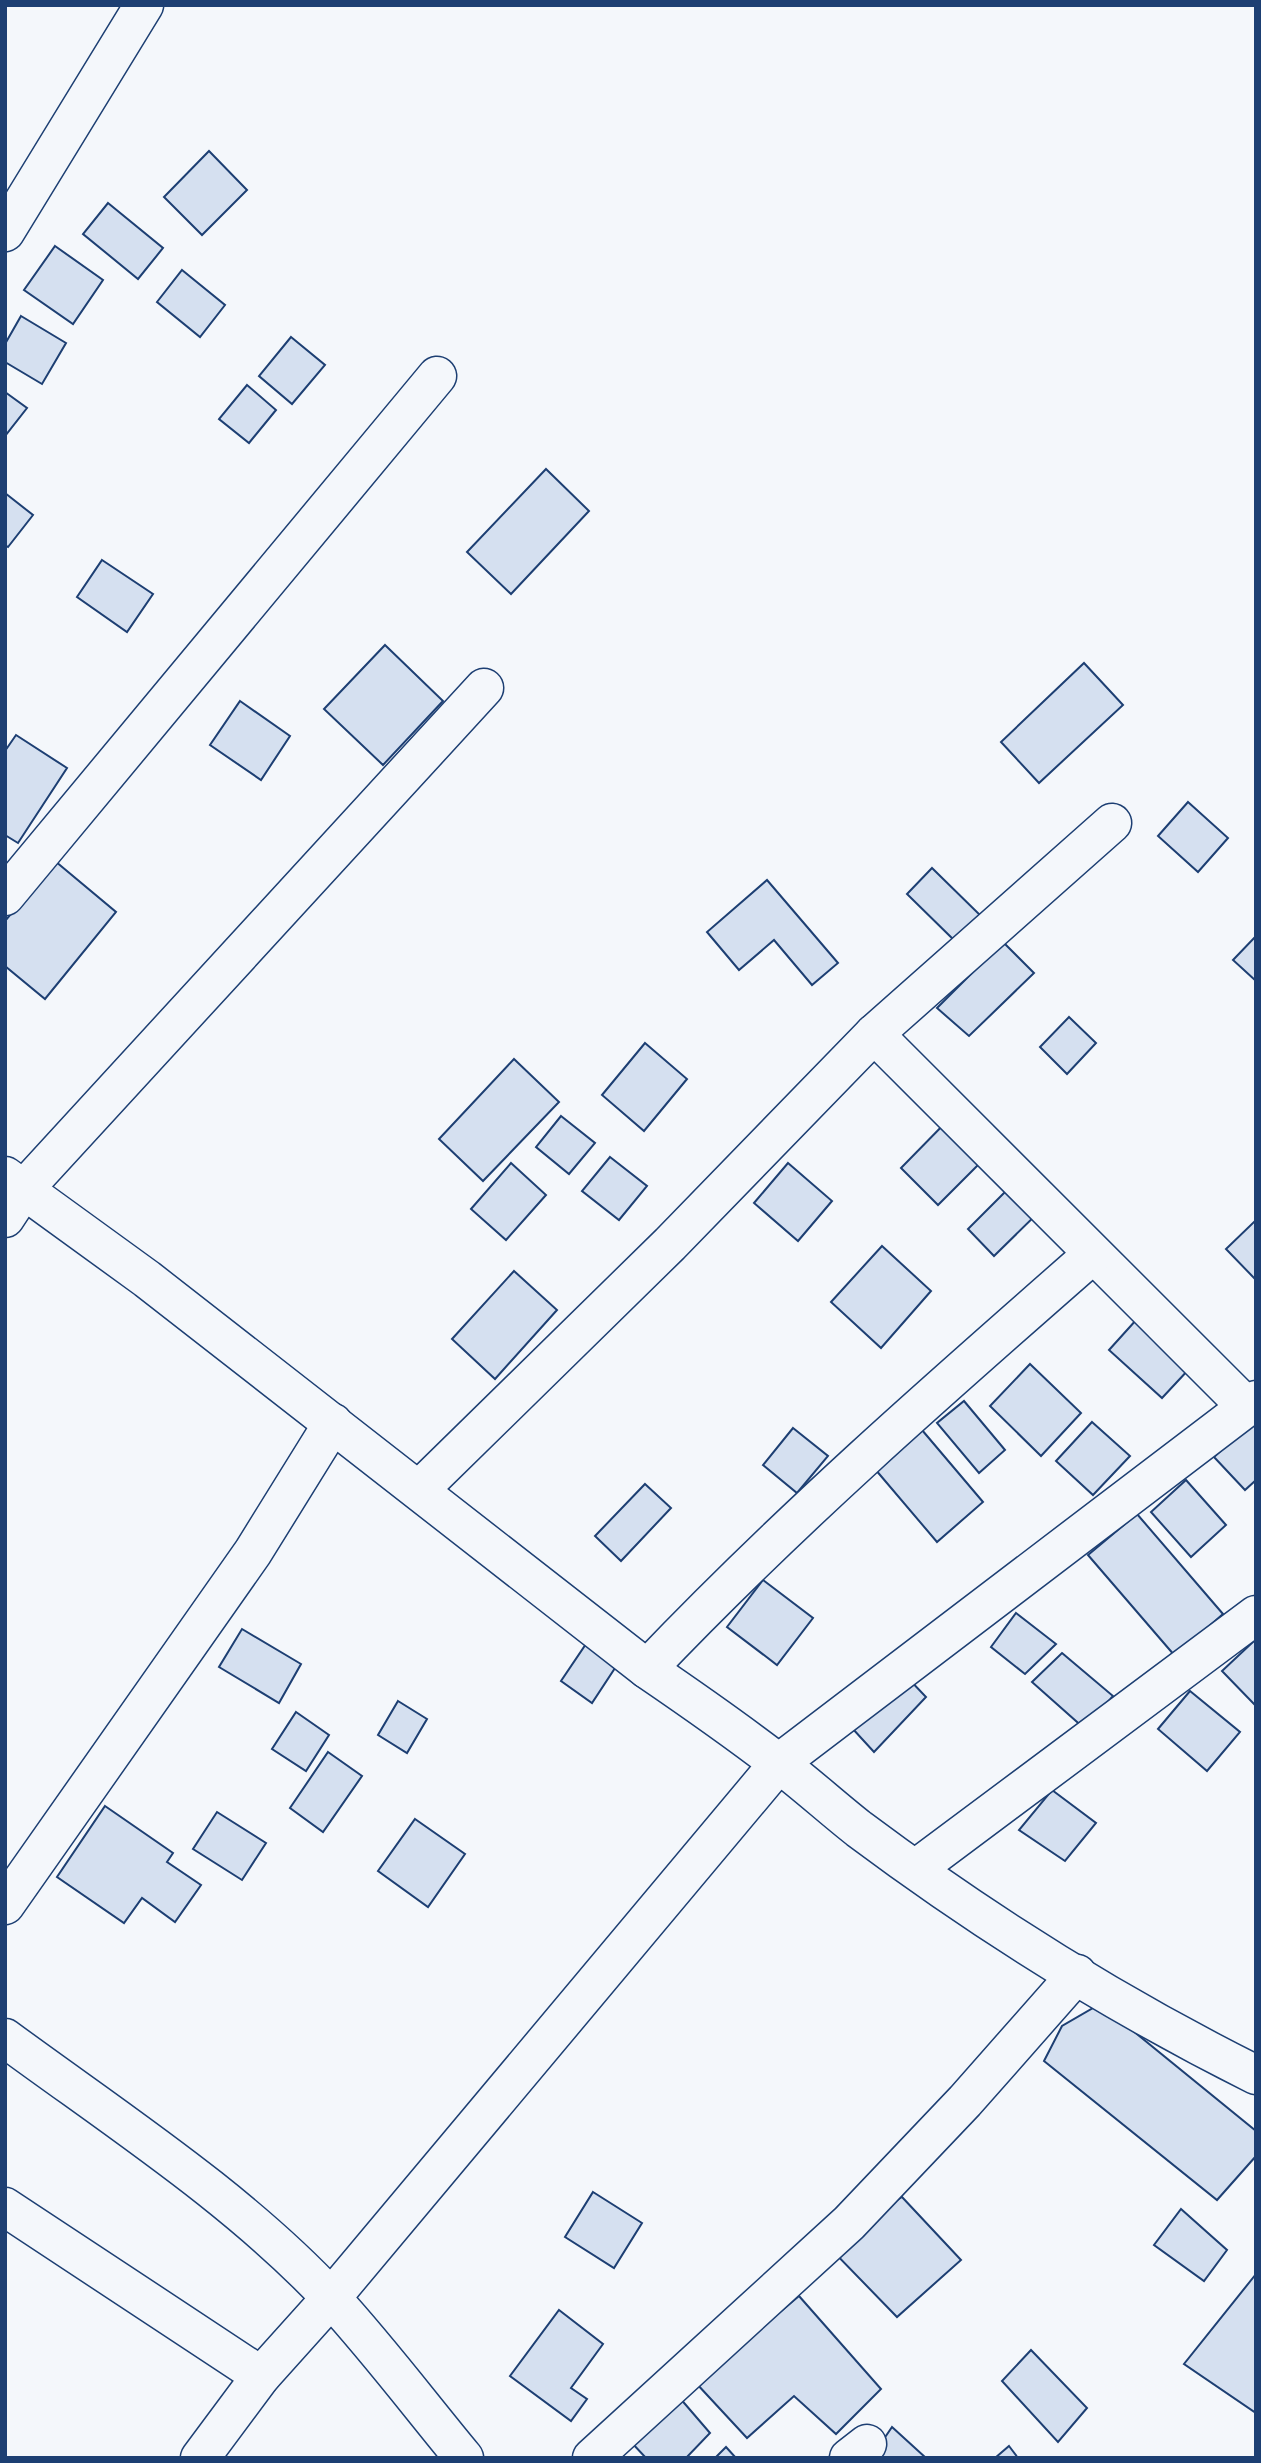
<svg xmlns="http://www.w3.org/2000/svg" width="1261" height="2463" font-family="Signika,sans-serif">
  <rect width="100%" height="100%" fill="#f4f7fb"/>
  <g fill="#d5e0f0" stroke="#1d3f73" stroke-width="2">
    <polygon points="209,151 247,190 202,235 164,197"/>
    <polygon points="108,203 163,248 138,279 83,234"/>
    <polygon points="55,246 103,280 73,324 24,290"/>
    <polygon points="182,270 225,305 200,337 157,302"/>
    <polygon points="21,316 66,343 42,384 5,362 5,344"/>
    <polygon points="291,337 325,365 292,404 259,376"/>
    <polygon points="247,385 276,410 249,443 219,419"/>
    <polygon points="5,392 27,408 5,436"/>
    <polygon points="546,469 589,511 511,594 467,552"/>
    <polygon points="5,493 33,515 8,547 5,545"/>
    <polygon points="102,560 153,594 127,632 77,597"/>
    <polygon points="385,645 443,701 383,765 324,709"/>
    <polygon points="1084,663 1123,705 1039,783 1001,742"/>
    <polygon points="240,701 290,736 261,780 210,745"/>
    <polygon points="16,735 67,768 18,843 5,835 5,751"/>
    <polygon points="1188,802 1228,838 1198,872 1158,836"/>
    <polygon points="55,861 116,912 45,999 5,966 5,921"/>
    <polygon points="932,868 983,918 958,944 907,894"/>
    <polygon points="767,880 838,963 812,985 774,940 739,970 707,932"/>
    <polygon points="1256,936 1256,981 1233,960"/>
    <polygon points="1003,942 1034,973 969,1036 937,1008"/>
    <polygon points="1069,1017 1096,1043 1067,1074 1040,1047"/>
    <polygon points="645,1043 687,1079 644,1131 602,1095"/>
    <polygon points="514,1059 559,1102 483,1181 439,1139"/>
    <polygon points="953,1115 991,1152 938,1205 901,1168"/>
    <polygon points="561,1116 595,1143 569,1174 536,1147"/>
    <polygon points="610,1157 647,1186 619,1220 582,1191"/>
    <polygon points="511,1163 546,1195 506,1240 471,1209"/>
    <polygon points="788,1163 832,1201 798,1241 754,1203"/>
    <polygon points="1017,1180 1044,1207 994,1256 968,1229"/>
    <polygon points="1256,1220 1256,1280 1226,1249"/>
    <polygon points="882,1246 931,1291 881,1348 831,1302"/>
    <polygon points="514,1271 557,1310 495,1379 452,1339"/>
    <polygon points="1137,1319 1190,1368 1162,1398 1109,1350"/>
    <polygon points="1030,1364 1081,1413 1041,1456 990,1406"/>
    <polygon points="964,1401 1005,1450 979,1473 937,1423"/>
    <polygon points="1256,1418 1256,1480 1245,1490 1214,1457"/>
    <polygon points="1092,1422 1130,1456 1093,1495 1056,1461"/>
    <polygon points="793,1428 828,1456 797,1493 763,1465"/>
    <polygon points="922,1430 983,1502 937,1542 875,1469"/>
    <polygon points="1186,1480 1226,1525 1191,1557 1151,1512"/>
    <polygon points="645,1484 671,1508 621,1561 595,1536"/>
    <polygon points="1137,1514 1223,1614 1175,1656 1088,1555"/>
    <polygon points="763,1580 813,1618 777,1665 727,1627"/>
    <polygon points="1016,1613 1056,1644 1025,1674 991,1647"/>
    <polygon points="242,1629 301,1664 279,1703 219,1667"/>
    <polygon points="1254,1641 1256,1642 1255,1705 1222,1671"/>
    <polygon points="586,1644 617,1665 592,1703 561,1681"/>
    <polygon points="1062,1653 1113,1696 1085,1729 1032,1682"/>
    <polygon points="906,1676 926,1697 874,1752 852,1728"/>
    <polygon points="1190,1691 1240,1732 1207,1771 1158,1729"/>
    <polygon points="398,1701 427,1719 407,1753 378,1735"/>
    <polygon points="296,1712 329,1735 306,1771 272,1749"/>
    <polygon points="328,1752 362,1776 323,1832 290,1808"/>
    <polygon points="1052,1790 1096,1823 1065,1861 1019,1830"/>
    <polygon points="105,1806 173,1853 167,1862 201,1885 175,1922 142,1898 124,1923 57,1877"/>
    <polygon points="217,1812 266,1843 242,1880 193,1849"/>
    <polygon points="415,1819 465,1854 428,1907 378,1871"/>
    <polygon points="1100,2004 1256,2131 1256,2156 1217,2200 1044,2061 1062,2026"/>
    <polygon points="593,2192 642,2223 614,2268 565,2237"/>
    <polygon points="902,2197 961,2260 897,2317 826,2244"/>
    <polygon points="1181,2209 1227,2250 1204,2281 1154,2245"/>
    <polygon points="1256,2274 1256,2413 1184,2364"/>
    <polygon points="799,2296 881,2389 836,2434 794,2396 747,2438 696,2383"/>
    <polygon points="559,2310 603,2344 571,2388 587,2399 571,2421 510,2376"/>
    <polygon points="1031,2350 1087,2408 1058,2442 1002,2381"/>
    <polygon points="679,2397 710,2433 686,2458 646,2458 631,2442"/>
    <polygon points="892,2427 926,2458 871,2458"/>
    <polygon points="1009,2446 1018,2458 995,2458"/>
    <polygon points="726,2447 736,2458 715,2458"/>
  </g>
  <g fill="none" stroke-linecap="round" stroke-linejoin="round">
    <defs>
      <g id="street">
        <polyline points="5,232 144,5"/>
        <polyline points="5,896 437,376"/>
        <polyline points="874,1034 1247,1407"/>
        <path d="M 5,1176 L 147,1279 L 647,1669 C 691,1699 734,1729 777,1762 C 805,1783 831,1807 859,1829 C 982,1921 1118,2006 1256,2075"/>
        <polyline points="5,1218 24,1189 484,688"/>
        <polyline points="419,1490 670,1244 874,1034 1112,823"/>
        <path d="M 647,1669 C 787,1522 939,1389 1092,1255"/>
        <polyline points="917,1868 1256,1615"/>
        <polyline points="5,1905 253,1552 333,1423"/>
        <path d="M 5,2038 C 115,2119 239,2199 332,2299 C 378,2349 420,2405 464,2458"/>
        <polyline points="5,2207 261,2376"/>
        <polyline points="200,2458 261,2376 331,2298 779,1763 1256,1400"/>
        <polyline points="592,2458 849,2223 965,2101 1077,1974"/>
        <polyline points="849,2458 867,2444"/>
      </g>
    </defs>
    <use href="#street" stroke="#1d3f73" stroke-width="41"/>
    <use href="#street" stroke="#f4f7fb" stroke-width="38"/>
  </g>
  <rect width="1261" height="2463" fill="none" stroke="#1d3f73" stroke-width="14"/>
</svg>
